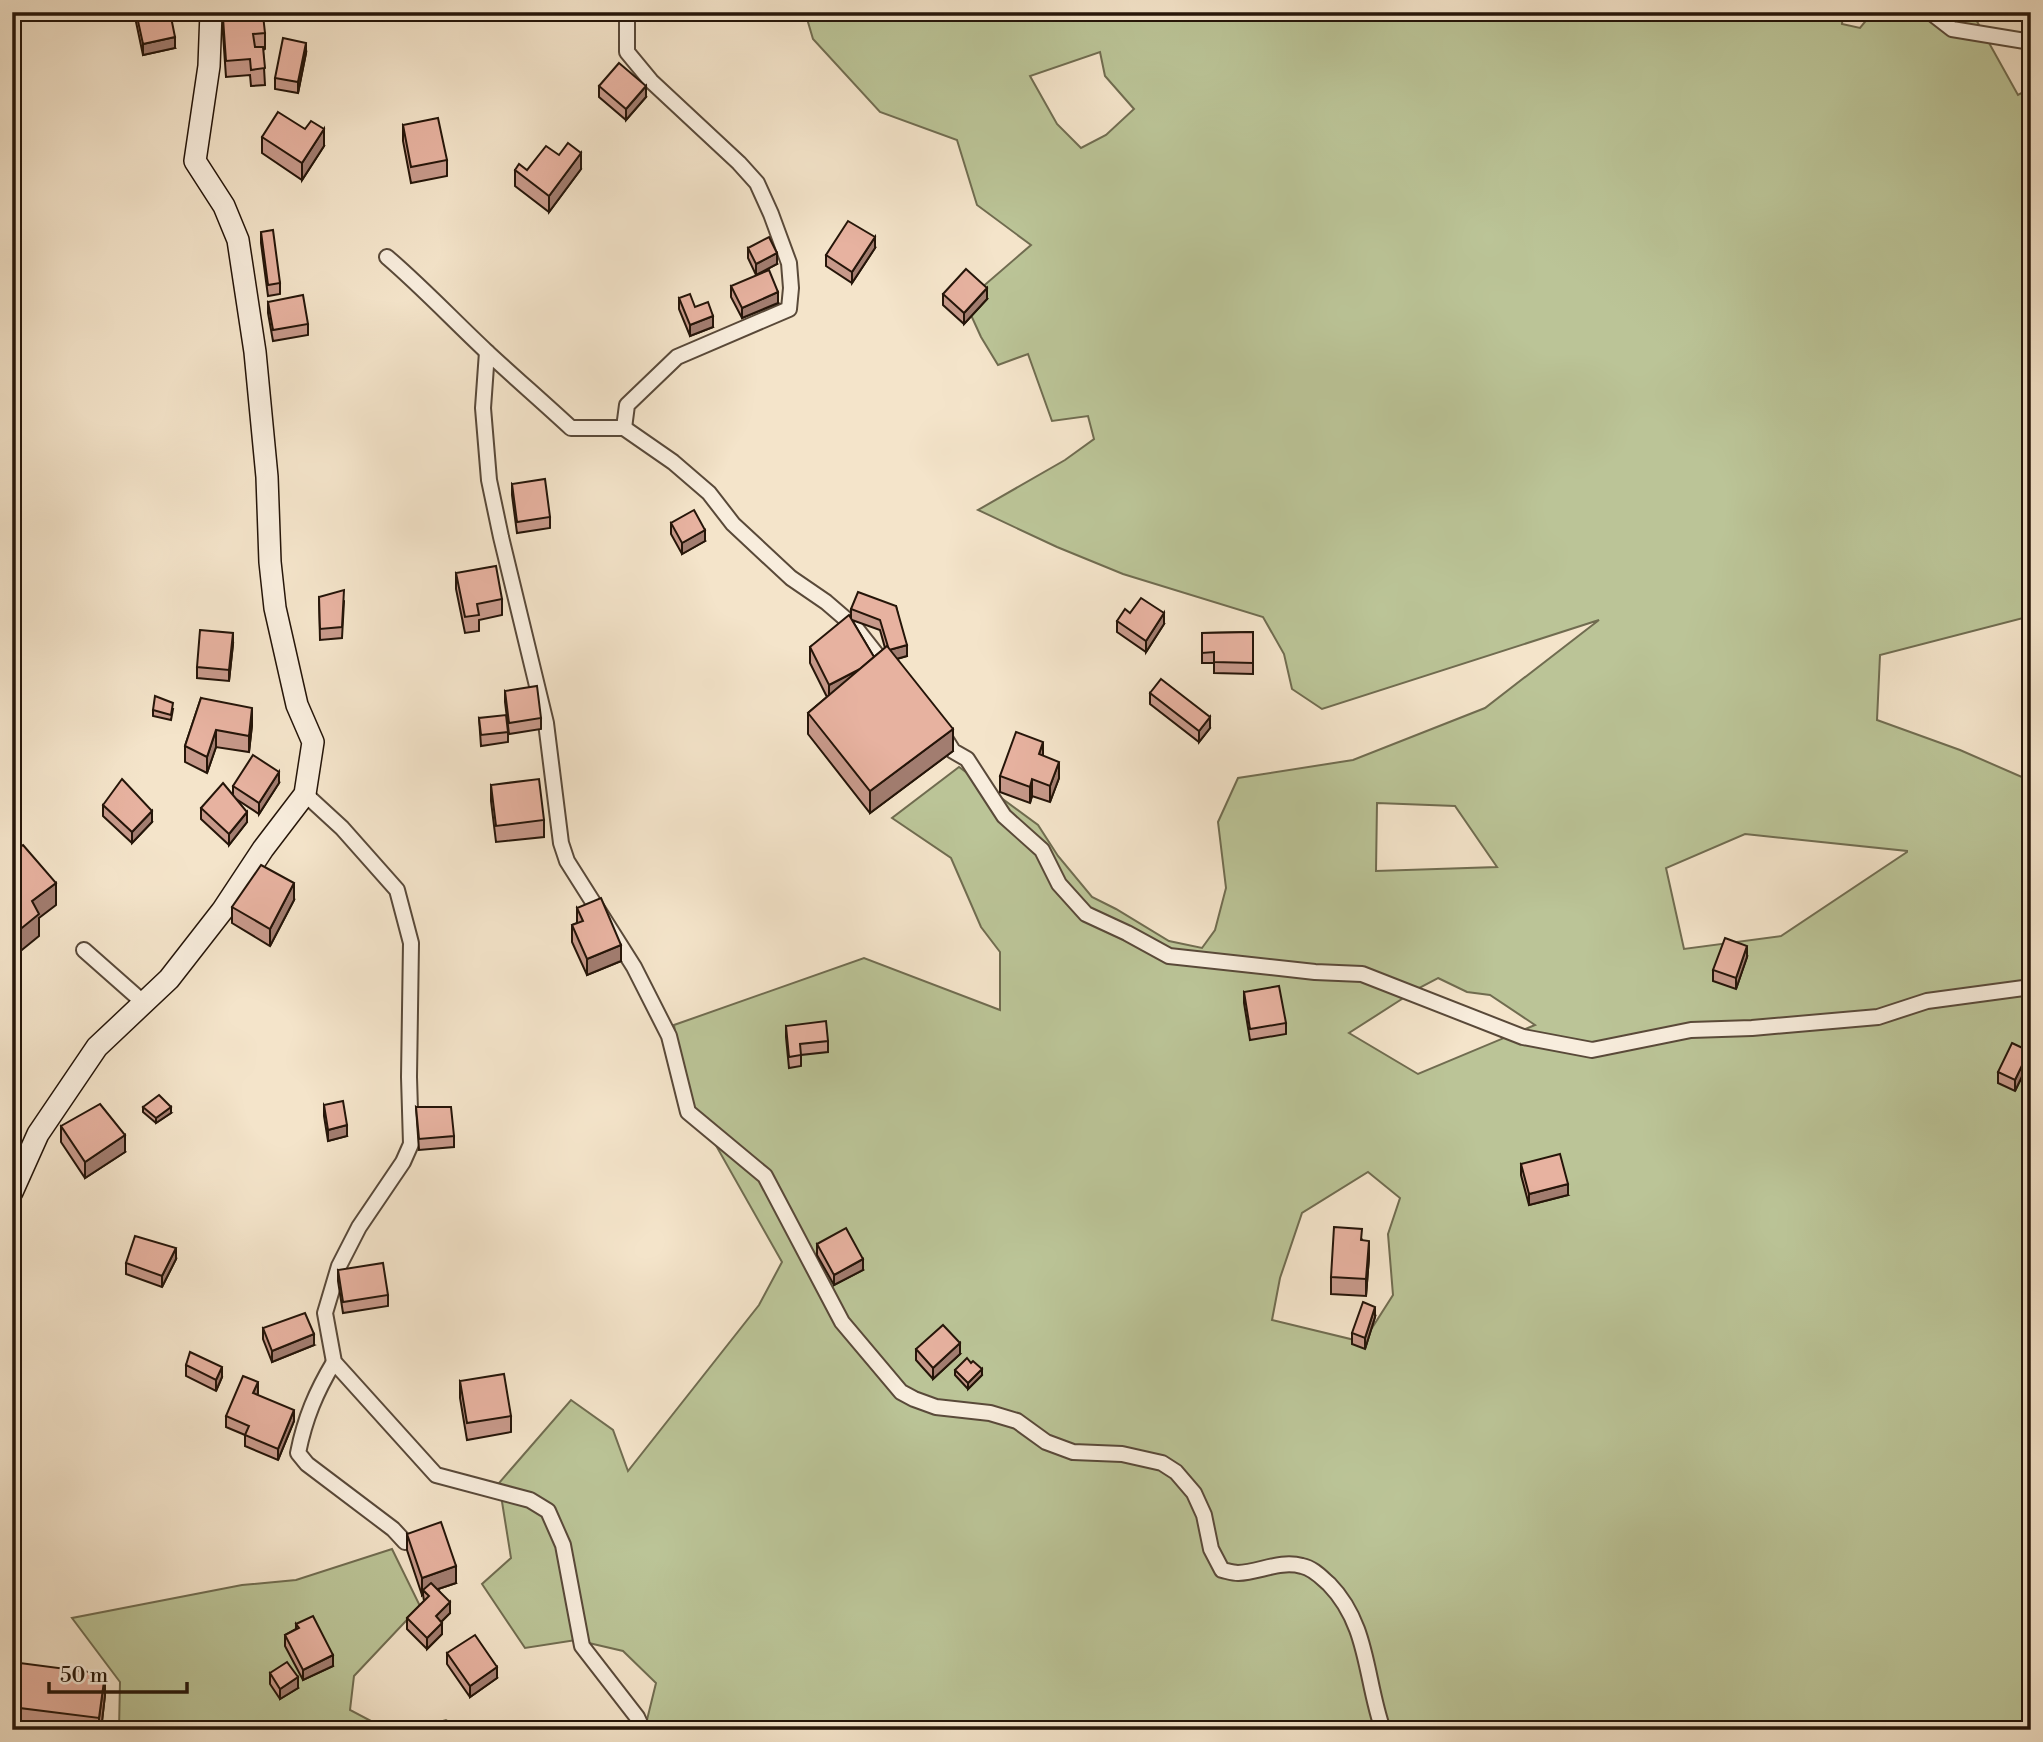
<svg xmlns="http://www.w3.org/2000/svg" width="2043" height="1742" font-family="'Libre Bodoni',serif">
  <rect width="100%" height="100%" fill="#f4e4ca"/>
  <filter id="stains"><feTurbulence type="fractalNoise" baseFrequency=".00286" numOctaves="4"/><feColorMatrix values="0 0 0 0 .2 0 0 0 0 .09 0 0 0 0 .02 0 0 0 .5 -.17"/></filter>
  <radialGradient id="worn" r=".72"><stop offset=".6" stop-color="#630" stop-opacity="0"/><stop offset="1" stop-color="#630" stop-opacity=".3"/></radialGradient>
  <g fill="#bbc497" stroke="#706c50" stroke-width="2" fill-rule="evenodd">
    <path d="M 805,12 L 1843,12 L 1842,24 L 1860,28 L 1873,12 L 1967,12 L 1974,16 L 2018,95 L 2031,88 L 2031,616 L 1880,655 L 1877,720 L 1960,750 L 2031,781 L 2031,1730 L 638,1730 L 645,1728 L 656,1683 L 623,1651 L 576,1640 L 525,1648 L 482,1584 L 511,1558 L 499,1483 L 571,1400 L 613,1430 L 628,1471 L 759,1305 L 782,1262 L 684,1089 L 674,1025 L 864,958 L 1000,1010 L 1000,952 L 981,927 L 951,858 L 892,818 L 959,767 L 1038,825 L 1058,856 L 1092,897 L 1116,909 L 1169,941 L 1202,948 L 1215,930 L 1226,888 L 1218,822 L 1238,778 L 1353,760 L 1485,708 L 1599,620 L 1322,709 L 1292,689 L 1284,654 L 1263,617 L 1123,574 L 1057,547 L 978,510 L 1065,460 L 1094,439 L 1088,416 L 1052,421 L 1028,354 L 998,365 L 981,337 L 965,302 L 1031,245 L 977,205 L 957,140 L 880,112 L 813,39 ZM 1100,52 L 1105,76 L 1134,109 L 1106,135 L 1081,148 L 1057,124 L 1030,76 ZM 1377,803 L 1455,806 L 1497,867 L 1376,871 ZM 1745,834 L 1907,851 L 1907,852 L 1781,936 L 1684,949 L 1666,868 ZM 1438,978 L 1467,992 L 1490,995 L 1535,1025 L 1418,1074 L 1349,1033 L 1419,988 ZM 1368,1172 L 1400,1198 L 1388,1234 L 1393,1295 L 1363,1342 L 1272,1320 L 1280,1278 L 1302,1213 Z"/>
    <polygon points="392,1549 420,1606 354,1676 350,1710 388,1730 119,1730 120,1682 72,1618 242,1585 296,1580"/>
    <polygon points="446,1720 462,1730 410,1730"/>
  </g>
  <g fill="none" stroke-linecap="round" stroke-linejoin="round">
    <defs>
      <g id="street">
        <polyline points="1930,12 1952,29 2031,42"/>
        <path d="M 387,257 C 422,287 453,320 486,351 C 514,377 543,402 571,428 L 624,428 L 627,405 L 677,357 L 789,309 L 791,288 L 789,263 L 771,214 L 757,183 L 739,163 L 651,81 L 627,52 L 627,12"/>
        <path d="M 487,352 L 483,408 L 489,480 L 501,537 L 546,723 L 561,843 L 567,861 L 634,967 L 669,1036 L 688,1112 L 765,1176 L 842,1322 L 901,1392 L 914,1399 L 936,1407 L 990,1413 L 1017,1421 L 1046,1442 L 1073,1452 L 1122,1454 L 1162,1463 L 1176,1472 L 1194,1493 L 1204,1515 L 1211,1549 L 1222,1570 C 1227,1571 1233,1573 1238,1573 C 1260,1572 1280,1560 1302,1566 C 1313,1568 1321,1577 1329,1584 C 1369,1625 1365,1679 1383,1730"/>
        <polyline points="624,428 673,462 709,493 733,524 791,578 826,602 855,627 888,669"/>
        <polyline points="943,735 953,751 967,759 1004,816 1042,850 1059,884 1086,914 1127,933 1169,956 1315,972 1362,974 1523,1037 1592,1050 1691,1030 1752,1028 1878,1017 1927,1001 2031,987"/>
        <polyline points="305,794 342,828 397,890 411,943 409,1077 411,1144 403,1162 359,1227 339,1266 325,1313 334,1362 436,1475 530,1500 548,1511 563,1545 582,1646 637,1717 643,1730"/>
        <polyline points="84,950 144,1003"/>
        <path d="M 334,1362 C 316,1392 305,1418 298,1453 L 307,1464 L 393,1529 L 405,1542"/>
      </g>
      <polyline id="secondary" points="12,1192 38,1134 97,1047 169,979 222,911 263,849 305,794 313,742 297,705 275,608 270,562 267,477 255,352 238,240 224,206 195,161 209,66 211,12"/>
    </defs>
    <use href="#street" stroke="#594939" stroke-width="18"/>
    <use href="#secondary" stroke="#251509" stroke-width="24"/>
    <use href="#street" stroke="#f8eddd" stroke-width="14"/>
    <use href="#secondary" stroke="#f8eddd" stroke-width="21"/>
  </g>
  <g fill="#c7998a" stroke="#251509" stroke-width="2" fill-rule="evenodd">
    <polygon points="136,12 175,48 143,55 136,22"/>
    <polygon points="223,18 265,33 265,49 263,50 265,85 251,86 250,75 226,77 223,34"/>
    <polygon points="306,53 298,93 275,89 275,78"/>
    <polygon points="599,86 646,97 626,120 599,97"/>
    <polygon points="403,125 447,160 447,176 411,183 403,141"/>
    <polygon points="262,137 324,146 302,180 262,153"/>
    <polygon points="559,155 581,169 549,212 515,186 515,170 527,170"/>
    <polygon points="261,232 280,283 280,294 268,296 261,243"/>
    <polygon points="748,248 777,264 756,275 748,258"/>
    <polygon points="875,248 852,283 826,266 826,255"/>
    <polygon points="731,286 778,303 742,318 731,297"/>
    <polygon points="943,294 987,299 964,324 943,305"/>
    <polygon points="679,298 695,307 713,327 690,336 679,309"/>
    <polygon points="268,302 308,324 308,335 273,341 268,313"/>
    <polygon points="512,484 550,517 550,528 517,533 512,495"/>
    <polygon points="671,523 705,541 682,554 671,534"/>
    <polygon points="456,573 502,599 502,615 479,620 479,631 465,633 456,589"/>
    <polygon points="319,597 344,601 342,638 320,640"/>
    <path d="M 896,606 L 907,656 L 897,659 L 953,751 L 870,813 L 808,734 L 808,713 L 827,697 L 810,663 L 810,647 L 851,619 L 851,609 ZM 852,620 L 880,630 L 885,648 L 874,657 Z"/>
    <polygon points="1117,621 1164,624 1146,652 1117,632"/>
    <polygon points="1253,632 1253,674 1214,673 1214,663 1202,663 1202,633"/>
    <polygon points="233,644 229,681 197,678 197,667"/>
    <polygon points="505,691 541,718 541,729 509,734 505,702"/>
    <polygon points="1150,693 1210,728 1199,742 1150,704"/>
    <polygon points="201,698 252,725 249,752 216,747 207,773 185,762 185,746"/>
    <polygon points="173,709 171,720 153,716 153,710"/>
    <polygon points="479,718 508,732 508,742 481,746"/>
    <polygon points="1043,756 1059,778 1050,802 1032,796 1030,803 1000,792 1000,776"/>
    <polygon points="279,783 259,814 236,799 247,822 229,845 201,819 201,808 233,795 233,786"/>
    <polygon points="491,785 544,820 544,837 496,842 491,801"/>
    <polygon points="103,805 152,822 132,843 103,816"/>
    <polygon points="294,900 270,946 232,923 232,907"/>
    <polygon points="577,908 621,961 587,975 572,942 572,925 577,923"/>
    <polygon points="1747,957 1736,989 1713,981 1713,970"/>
    <polygon points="1244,992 1286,1023 1286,1034 1250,1040 1244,1003"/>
    <polygon points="786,1026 828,1041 828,1052 801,1055 801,1066 789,1068 786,1037"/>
    <polygon points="2029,1062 2015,1091 1998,1083 1998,1072"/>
    <polygon points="324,1105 347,1136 328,1141 324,1116"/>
    <polygon points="143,1107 171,1113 156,1123 143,1112"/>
    <polygon points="416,1107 454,1136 454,1147 419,1150"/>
    <polygon points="61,1126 125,1152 85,1178 61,1142"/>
    <polygon points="1521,1164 1568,1195 1529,1205 1521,1175"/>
    <polygon points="1362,1240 1369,1257 1366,1296 1331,1294 1331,1277"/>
    <polygon points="817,1244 863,1270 834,1285 817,1255"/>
    <polygon points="176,1259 162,1287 126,1274 126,1263"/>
    <polygon points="338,1270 388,1295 388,1306 343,1313 338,1281"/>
    <polygon points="1375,1317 1365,1349 1352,1344 1352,1333"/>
    <polygon points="263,1328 314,1345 272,1362 263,1339"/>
    <polygon points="916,1349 960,1354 933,1379 916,1360"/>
    <polygon points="971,1363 982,1375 968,1389 955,1375 955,1370"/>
    <polygon points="186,1365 222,1377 216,1391 186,1376"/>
    <polygon points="460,1381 511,1416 511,1432 467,1440 460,1398"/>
    <polygon points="258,1393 257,1395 294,1421 278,1460 245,1446 245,1435 226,1427 226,1416"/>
    <polygon points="407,1534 456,1583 438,1589 450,1613 441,1622 442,1634 427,1649 407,1629 407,1618 424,1601 423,1594 422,1595 407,1550"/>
    <polygon points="296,1624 333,1666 303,1680 285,1646 285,1635 296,1629"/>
    <polygon points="447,1653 497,1678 470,1697 447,1664"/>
    <polygon points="12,1662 105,1695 101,1730 21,1730 12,1729"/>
    <polygon points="270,1673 298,1688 280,1699 270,1684"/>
  </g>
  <g fill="#a27d70" stroke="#251509" stroke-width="2">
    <polygon points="175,37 175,48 143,55 143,44"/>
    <polygon points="306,43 306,53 298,93 298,82"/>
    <polygon points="646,86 646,97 626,120 626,109"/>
    <polygon points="324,129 324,146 302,180 302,163"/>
    <polygon points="581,153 581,169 549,212 549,196"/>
    <polygon points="875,237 875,248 852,283 852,272"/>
    <polygon points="777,253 777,264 756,275 756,264"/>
    <polygon points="987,288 987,299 964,324 964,313"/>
    <polygon points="778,292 778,303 742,318 742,308"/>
    <polygon points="713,316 713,327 690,336 690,325"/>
    <polygon points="705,530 705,541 682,554 682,543"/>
    <polygon points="1164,613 1164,624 1146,652 1146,641"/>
    <polygon points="233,633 233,644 229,681 229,670"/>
    <polygon points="907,645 907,656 889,661 889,650"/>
    <polygon points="876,661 829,701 829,685"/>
    <polygon points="252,708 252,725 249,752 249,736"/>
    <polygon points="1210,717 1210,728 1199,742 1199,731"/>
    <polygon points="953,729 953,751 870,813 870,791"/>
    <polygon points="216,730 216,747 207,773 207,757"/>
    <polygon points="1043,742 1043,758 1039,754"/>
    <polygon points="1059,762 1059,778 1050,802 1050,786"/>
    <polygon points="279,772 279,783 259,814 259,803"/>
    <polygon points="1032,779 1032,796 1030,803 1030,787"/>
    <polygon points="152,811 152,822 132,843 132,832"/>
    <polygon points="247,812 247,822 229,845 229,834"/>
    <polygon points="56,883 56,905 39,918 39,936 12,958 12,936 32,901"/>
    <polygon points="294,883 294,900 270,946 270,929"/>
    <polygon points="621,945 621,961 587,975 587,959"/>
    <polygon points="1747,946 1747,957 1736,989 1736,978"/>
    <polygon points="2029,1051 2029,1062 2015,1091 2015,1080"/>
    <polygon points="171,1107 171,1113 156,1123 156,1118"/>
    <polygon points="347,1125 347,1136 328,1141 328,1130"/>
    <polygon points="125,1135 125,1152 85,1178 85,1162"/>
    <polygon points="1568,1184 1568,1195 1529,1205 1529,1194"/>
    <polygon points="1369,1241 1369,1257 1366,1296 1366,1279"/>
    <polygon points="176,1248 176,1259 162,1287 162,1276"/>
    <polygon points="863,1259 863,1270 834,1285 834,1275"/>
    <polygon points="1375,1307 1375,1317 1365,1349 1365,1338"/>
    <polygon points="314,1334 314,1345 272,1362 272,1351"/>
    <polygon points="960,1343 960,1354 933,1379 933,1368"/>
    <polygon points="222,1367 222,1377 216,1391 216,1380"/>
    <polygon points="982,1369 982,1375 968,1389 968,1383"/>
    <polygon points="258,1382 258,1393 253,1404 253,1393"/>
    <polygon points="294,1410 294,1421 278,1460 278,1449"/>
    <polygon points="456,1566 456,1583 426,1593 423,1590 423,1594 422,1595 422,1578"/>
    <polygon points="450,1602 450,1613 436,1627 436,1616"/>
    <polygon points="442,1623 442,1634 427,1649 427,1638"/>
    <polygon points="333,1655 333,1666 303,1680 303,1670"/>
    <polygon points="497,1667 497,1678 470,1697 470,1686"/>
    <polygon points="105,1674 105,1695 101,1730 99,1730 99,1718"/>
    <polygon points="298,1677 298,1688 280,1699 280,1689"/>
  </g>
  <g fill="#e7b2a0" stroke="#251509" stroke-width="2">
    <polygon points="136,12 170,12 175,37 143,44"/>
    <polygon points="263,15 265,33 253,34 255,47 263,47 265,68 251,70 250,59 226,61 223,18"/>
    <polygon points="283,38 306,43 298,82 275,78"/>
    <polygon points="619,63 646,86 626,109 599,86"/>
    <polygon points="278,112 305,129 311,121 324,129 302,163 262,137"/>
    <polygon points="438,118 447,160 411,167 403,125"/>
    <polygon points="568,143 581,153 549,196 515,170 519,164 527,170 546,146 559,155"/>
    <polygon points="848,221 875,237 852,272 826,255"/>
    <polygon points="273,230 280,283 268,285 261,232"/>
    <polygon points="769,237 777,253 756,264 748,248"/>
    <polygon points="966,269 987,288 964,313 943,294"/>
    <polygon points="769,270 778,292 742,308 731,286"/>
    <polygon points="690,294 695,307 708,302 713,316 690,325 679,298"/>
    <polygon points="303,295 308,324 273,330 268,302"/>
    <polygon points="545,479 550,517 517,522 512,484"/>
    <polygon points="694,510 705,530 682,543 671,523"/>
    <polygon points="496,566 502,599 477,604 479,615 465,617 456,573"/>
    <polygon points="344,590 342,627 320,629 319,597"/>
    <polygon points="858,592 896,606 907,645 889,650 880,620 851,609"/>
    <polygon points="1141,598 1164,613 1146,641 1117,621 1125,609 1130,613"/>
    <polygon points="849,615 874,657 860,669 829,685 810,647"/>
    <polygon points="200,630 233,633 229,670 197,667"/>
    <polygon points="1253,632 1253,663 1214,662 1214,652 1202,653 1202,633"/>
    <polygon points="887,646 953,729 870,791 808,713"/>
    <polygon points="1161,679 1210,717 1199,731 1150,693"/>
    <polygon points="537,686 541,718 509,723 505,691"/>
    <polygon points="155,696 173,703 171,715 153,710"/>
    <polygon points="201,698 252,708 249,736 216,730 207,757 185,746"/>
    <polygon points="506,715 508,732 481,735 479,718"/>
    <polygon points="1016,732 1043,742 1039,754 1059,762 1050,786 1032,779 1030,787 1000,776"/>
    <polygon points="253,755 279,772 259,803 233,786"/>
    <polygon points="122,779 152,811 132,832 103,805"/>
    <polygon points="539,779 544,820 496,826 491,785"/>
    <polygon points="223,783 247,812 229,834 201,808"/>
    <polygon points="23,845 56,883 32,901 39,914 12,936 12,853"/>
    <polygon points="261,865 294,883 270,929 232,907"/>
    <polygon points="601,898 621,945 587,959 572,925 583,921 577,908"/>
    <polygon points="1725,938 1747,946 1736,978 1713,970"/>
    <polygon points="1279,986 1286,1023 1250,1029 1244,992"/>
    <polygon points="826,1021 828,1041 800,1044 801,1055 789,1057 786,1026"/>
    <polygon points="2012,1043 2029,1051 2015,1080 1998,1072"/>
    <polygon points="159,1095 171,1107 156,1118 143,1107"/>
    <polygon points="343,1101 347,1125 328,1130 324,1105"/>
    <polygon points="100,1104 125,1135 85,1162 61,1126"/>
    <polygon points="416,1107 451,1107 454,1136 419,1139"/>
    <polygon points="1560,1154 1568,1184 1529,1194 1521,1164"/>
    <polygon points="1334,1227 1362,1229 1361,1240 1369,1241 1366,1279 1331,1277"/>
    <polygon points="846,1228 863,1259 834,1275 817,1244"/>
    <polygon points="135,1236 176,1248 162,1276 126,1263"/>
    <polygon points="383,1263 388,1295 343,1302 338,1270"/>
    <polygon points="1363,1302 1375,1307 1365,1338 1352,1333"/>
    <polygon points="305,1313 314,1334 272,1351 263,1328"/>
    <polygon points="943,1325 960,1343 933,1368 916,1349"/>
    <polygon points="190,1352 222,1367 216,1380 186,1365"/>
    <polygon points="967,1358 971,1363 973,1361 982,1369 968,1383 955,1370"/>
    <polygon points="504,1374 511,1416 467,1423 460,1381"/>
    <polygon points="243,1376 258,1382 253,1393 294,1410 278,1449 245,1435 249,1426 226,1416"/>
    <polygon points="12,1470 13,1470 12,1505"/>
    <polygon points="441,1522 456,1566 422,1578 407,1534"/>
    <polygon points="431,1583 450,1602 436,1616 442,1623 427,1638 407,1618 429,1596 423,1590"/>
    <polygon points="313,1616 333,1655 303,1670 285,1635 299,1628 296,1624"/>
    <polygon points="475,1635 497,1667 470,1686 447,1653"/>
    <polygon points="12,1662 105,1674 99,1718 12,1707"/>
    <polygon points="287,1662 298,1677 280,1689 270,1673"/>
  </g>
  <rect width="2043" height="1742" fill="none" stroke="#f4e4ca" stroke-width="42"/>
  <rect x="14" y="14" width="2015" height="1714" fill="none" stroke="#251509" stroke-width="3.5"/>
  <rect x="21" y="21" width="2001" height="1700" fill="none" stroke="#251509" stroke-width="2"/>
  <path d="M49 1682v10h138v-10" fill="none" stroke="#251509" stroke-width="3.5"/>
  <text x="60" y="1682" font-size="21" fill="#251509" stroke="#f8eddd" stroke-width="5" paint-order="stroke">50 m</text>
  <rect width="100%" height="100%" filter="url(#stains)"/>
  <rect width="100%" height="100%" fill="url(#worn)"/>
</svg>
